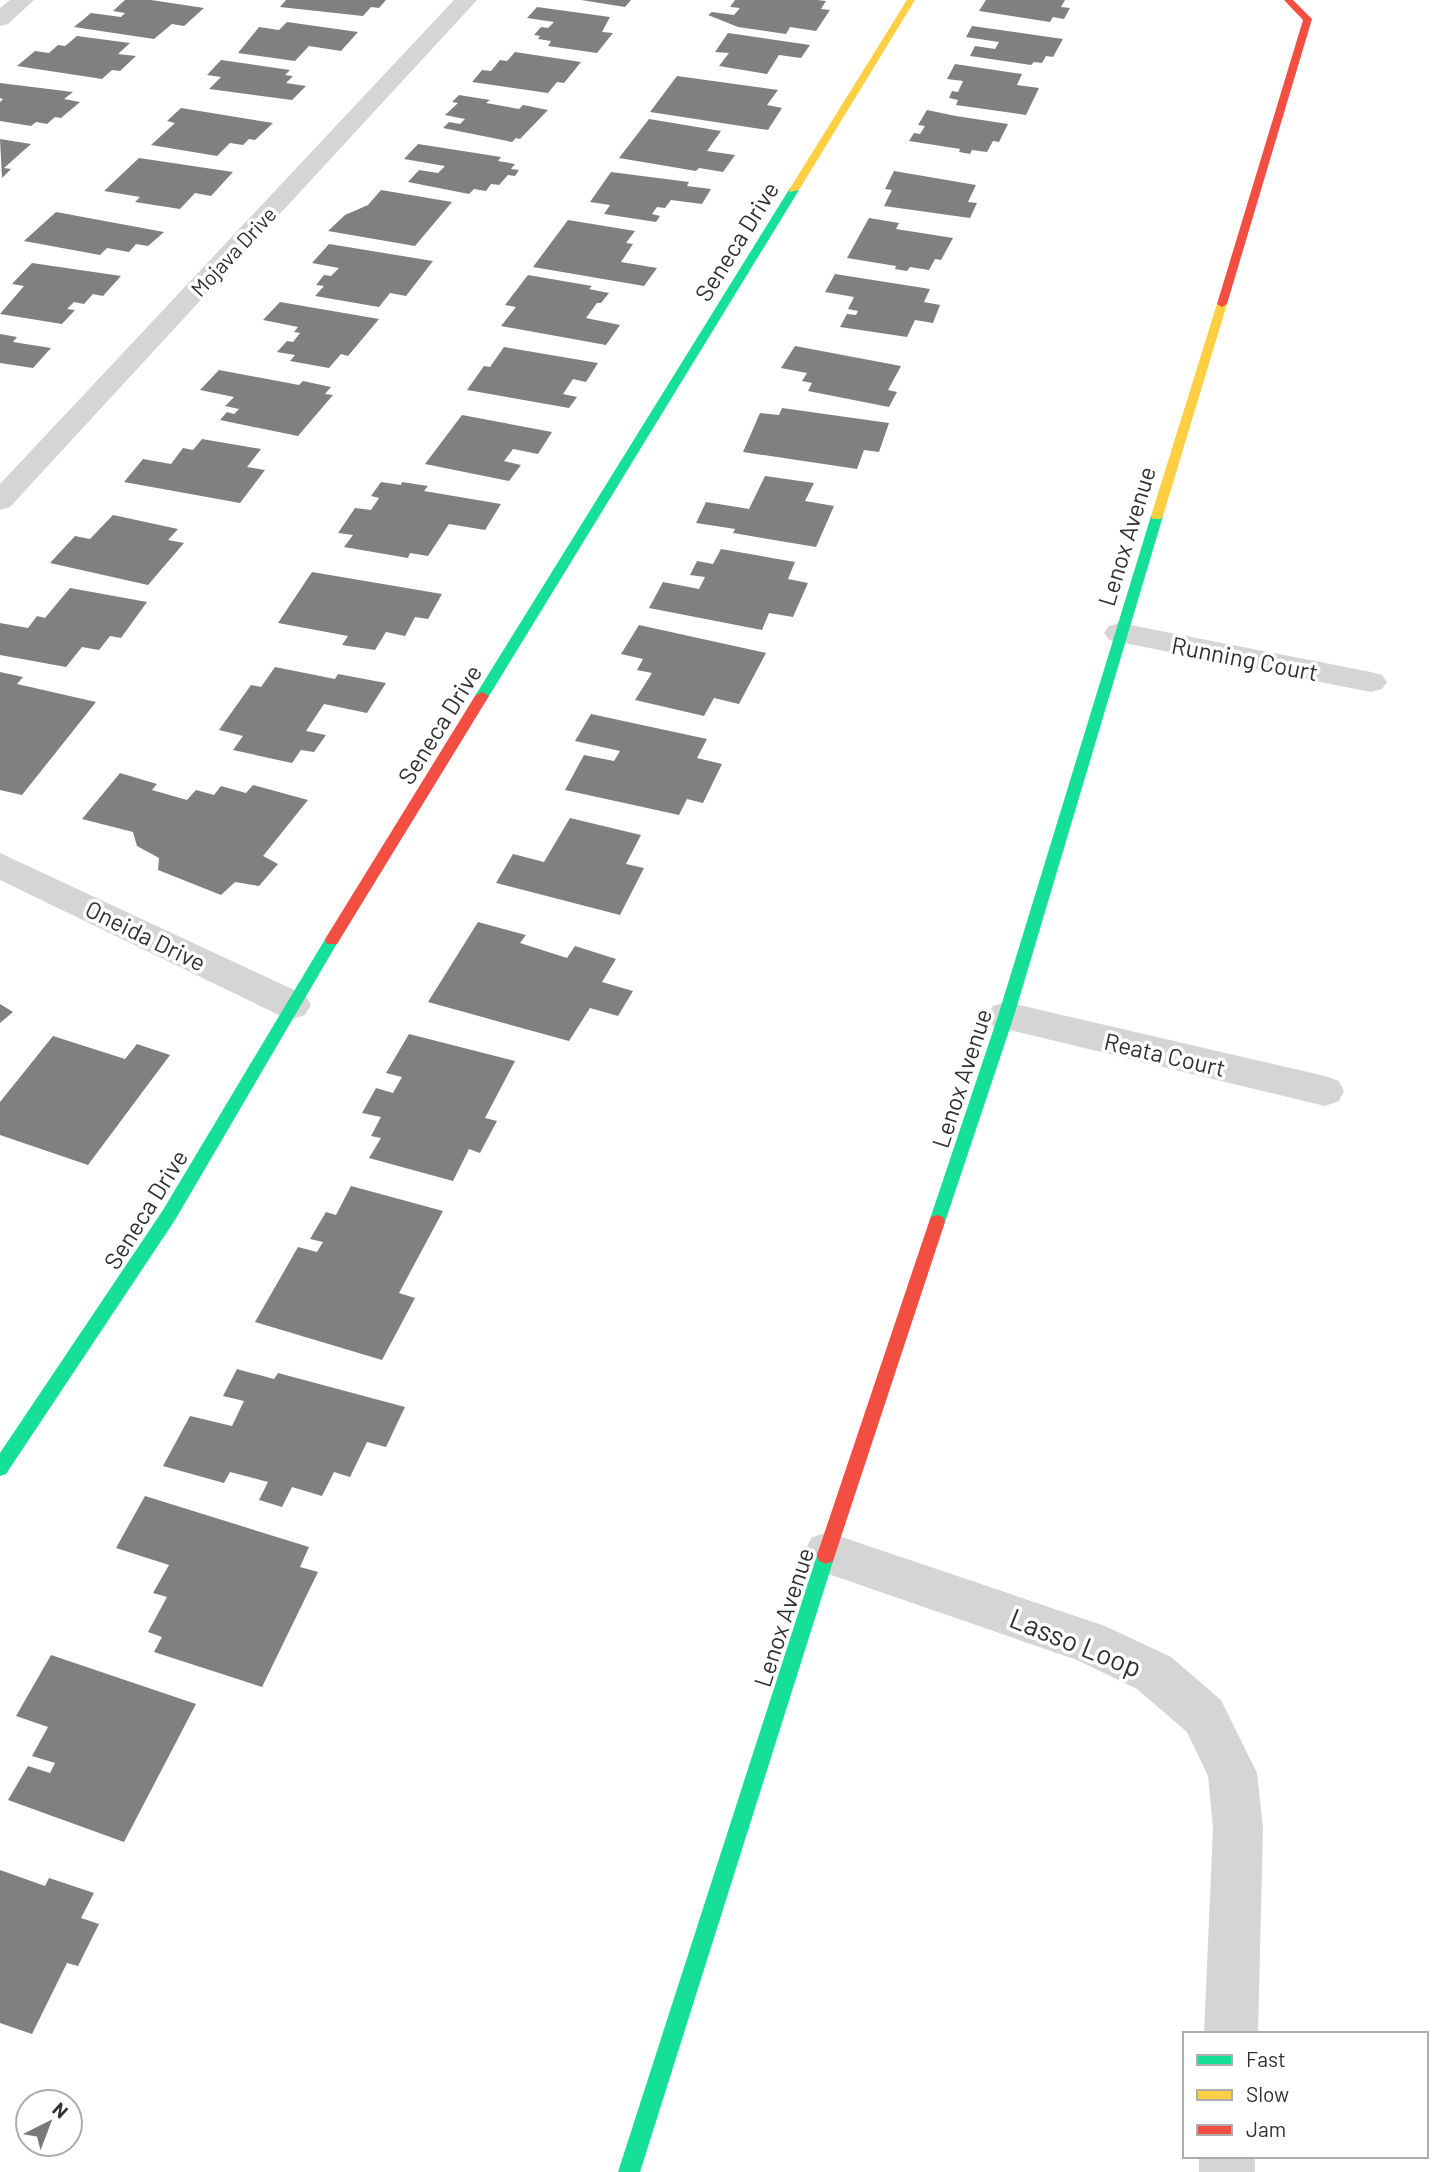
<svg xmlns="http://www.w3.org/2000/svg" width="1442" height="2172" font-family="Barlow,sans-serif">
  <rect width="100%" height="100%" fill="#fff"/>
  <g fill="#808080">
    <polygon points="125,0 151,0 204,8 184,26 172,24 154,39 74,27 91,13 121,17 125,13 113,11"/>
    <polygon points="286,0 386,0 379,8 371,7 363,16 280,7"/>
    <polygon points="581,0 631,0 625,7"/>
    <polygon points="735,0 817,0 826,1 821,9 830,10 816,31 790,27 786,34 738,27 708,15 712,12 734,15 740,8 730,7"/>
    <polygon points="986,0 1065,0 1061,7 1070,8 1064,19 1053,17 1050,22 979,11"/>
    <polygon points="537,7 610,17 602,32 613,33 597,53 548,46 551,41 538,39 540,36 534,35 541,27 548,28 554,22 527,18"/>
    <polygon points="287,22 358,32 341,51 309,46 295,61 238,53 259,27 279,30"/>
    <polygon points="972,26 1063,39 1053,57 1046,56 1042,63 1034,62 1031,65 970,56 975,46 995,49 999,42 966,37"/>
    <polygon points="728,33 810,45 801,58 779,55 767,74 719,66 729,53 715,52"/>
    <polygon points="77,36 130,43 118,54 136,56 120,71 112,70 102,79 17,66 35,51 49,53 58,45 65,46"/>
    <polygon points="515,52 581,62 564,83 557,82 548,93 472,82 482,70 491,71 500,60 507,61"/>
    <polygon points="221,60 290,70 285,75 293,76 286,83 306,86 292,100 209,89 221,77 207,75"/>
    <polygon points="955,64 1022,74 1017,85 1039,88 1026,115 956,105 958,100 949,98 952,91 958,92 963,81 947,79"/>
    <polygon points="677,76 778,90 767,105 782,108 768,130 650,112"/>
    <polygon points="0,83 73,92 64,99 80,102 61,118 55,117 47,124 36,122 31,126 0,121 0,102 3,99 0,98"/>
    <polygon points="459,95 490,100 486,103 519,109 523,105 548,110 520,139 516,138 512,142 443,128 449,122 460,124 465,119 445,115 458,103 452,102"/>
    <polygon points="181,108 273,123 255,140 249,139 243,145 230,143 217,156 151,145 175,123 167,121"/>
    <polygon points="927,110 956,116 1008,124 999,142 993,141 987,152 972,150 970,154 959,152 960,149 909,141 914,133 920,134 925,126 918,125"/>
    <polygon points="649,119 721,131 707,151 735,155 723,172 699,168 696,171 619,158"/>
    <polygon points="0,139 31,144 4,168 11,169 2,178"/>
    <polygon points="418,144 501,157 498,161 515,164 511,169 519,170 515,176 508,175 499,185 491,184 486,191 474,189 469,194 408,182 419,170 438,173 445,166 404,159"/>
    <polygon points="139,158 233,172 211,196 195,193 180,209 135,202 140,197 104,191"/>
    <polygon points="894,171 976,185 968,202 977,203 970,218 884,206 892,190 885,189"/>
    <polygon points="611,172 689,182 687,186 711,189 702,204 671,200 665,208 657,207 652,214 660,216 656,222 604,214 610,205 590,202"/>
    <polygon points="381,190 452,202 415,246 328,231 345,215 368,205"/>
    <polygon points="56,212 164,232 148,246 136,244 129,252 107,248 100,255 24,241"/>
    <polygon points="869,218 899,223 896,229 953,238 941,260 935,259 929,270 910,267 907,271 895,269 896,266 847,258"/>
    <polygon points="568,220 635,231 626,243 633,244 621,262 657,268 644,286 533,267"/>
    <polygon points="329,244 433,261 406,296 390,293 379,307 315,296 324,286 316,285 324,275 331,276 339,268 312,263"/>
    <polygon points="32,263 121,276 103,296 93,294 84,304 74,302 67,309 75,310 62,324 0,314 24,286 12,284"/>
    <polygon points="835,274 930,289 924,302 940,305 933,323 915,320 907,337 840,327 847,314 856,315 858,311 848,309 854,297 825,292"/>
    <polygon points="528,275 592,286 589,289 609,293 601,303 597,303 586,318 620,325 606,345 501,326 516,307 505,305"/>
    <polygon points="280,302 379,319 348,356 341,354 329,368 290,361 295,355 277,352 287,341 293,342 300,333 294,332 298,327 263,320"/>
    <polygon points="0,334 17,337 13,342 51,348 33,368 0,363"/>
    <polygon points="795,346 901,366 888,390 897,392 889,407 808,391 812,383 802,381 807,373 781,368"/>
    <polygon points="504,347 598,363 586,382 573,379 563,394 577,397 569,408 467,390 484,366 490,367"/>
    <polygon points="219,370 299,385 303,381 331,387 325,394 333,395 298,436 220,420 227,412 234,414 239,409 225,406 234,397 200,390"/>
    <polygon points="782,408 889,423 879,452 864,450 857,469 743,452 760,413 779,415"/>
    <polygon points="462,415 552,432 538,454 513,449 504,461 521,465 509,481 425,464"/>
    <polygon points="202,439 261,449 247,467 265,470 240,503 124,482 143,459 171,464 183,448 193,450"/>
    <polygon points="765,476 814,483 805,501 834,506 816,547 733,533 735,529 696,523 706,502 749,509"/>
    <polygon points="381,482 401,485 402,482 428,486 424,491 501,504 485,530 449,524 428,556 410,553 408,558 344,547 353,535 338,533 355,508 371,510 379,498 371,496"/>
    <polygon points="113,515 178,529 168,540 184,543 148,585 50,563 75,536 90,539"/>
    <polygon points="721,549 795,562 788,579 808,583 793,617 769,613 762,630 649,608 663,582 699,589 705,577 690,575 697,561 713,564"/>
    <polygon points="312,572 442,594 428,619 415,617 405,636 386,632 375,650 342,645 348,636 278,623"/>
    <polygon points="70,588 147,602 121,638 110,636 99,650 82,647 66,667 0,655 0,623 28,628 37,616 45,618"/>
    <polygon points="639,625 766,653 739,704 714,698 704,716 635,700 652,673 637,670 643,659 621,654"/>
    <polygon points="275,667 335,679 338,674 386,683 367,713 324,704 306,731 326,735 314,752 301,750 292,763 233,750 243,736 219,730 251,685 261,687"/>
    <polygon points="0,672 23,677 17,684 96,702 22,795 0,790"/>
    <polygon points="591,714 707,739 697,758 722,764 703,803 687,799 679,815 565,790 584,755 614,761 620,751 575,741"/>
    <polygon points="120,773 157,784 152,790 187,800 196,790 214,795 221,786 246,793 253,785 308,800 263,856 278,864 259,886 235,882 221,895 158,870 159,858 137,846 133,832 82,819"/>
    <polygon points="570,818 641,835 626,864 644,868 620,915 496,883 513,854 544,862"/>
    <polygon points="478,922 526,935 520,943 567,958 575,946 616,959 602,982 633,991 618,1016 590,1008 569,1041 428,1002"/>
    <polygon points="0,1004 13,1012 0,1023"/>
    <polygon points="409,1034 515,1061 485,1118 497,1121 480,1153 469,1149 453,1181 369,1158 381,1138 371,1136 381,1117 362,1113 376,1088 393,1093 402,1077 386,1073"/>
    <polygon points="53,1036 125,1059 137,1044 170,1055 88,1165 0,1135 0,1102"/>
    <polygon points="351,1186 443,1211 399,1293 415,1298 382,1360 255,1322 298,1247 317,1252 323,1242 310,1239 326,1212 336,1215"/>
    <polygon points="237,1369 274,1379 278,1373 405,1407 386,1447 367,1442 350,1477 334,1472 322,1496 292,1487 282,1507 259,1500 268,1482 230,1472 224,1483 163,1466 190,1416 232,1426 244,1401 223,1396"/>
    <polygon points="145,1496 309,1547 300,1567 318,1572 262,1687 154,1652 162,1637 148,1632 167,1597 153,1593 169,1565 116,1548"/>
    <polygon points="51,1655 196,1704 124,1842 8,1800 28,1766 50,1773 55,1763 32,1756 48,1727 16,1716"/>
    <polygon points="0,1870 45,1886 49,1878 94,1893 81,1918 99,1924 78,1966 67,1963 32,2034 0,2023"/>
  </g>
  <g fill="none" stroke-linecap="round" stroke-linejoin="round">
    <g fill="#d5d5d5" fill-rule="evenodd">
      <polygon points="10,0 34,0 8,24 0,26 0,8"/>
      <polygon points="454,0 477,0 10,507 0,510 0,484"/>
      <polygon points="1120,623 1371,672 1382,675 1387,682 1382,689 1371,692 1109,640 1104,633 1109,626"/>
      <polygon points="0,853 305,995 311,1005 305,1015 292,1019 279,1015 0,880"/>
      <polygon points="1006,1002 1325,1076 1339,1081 1344,1091 1339,1101 1325,1106 993,1026 987,1016 993,1006"/>
      <polygon points="827,1532 1105,1626 1171,1657 1221,1700 1257,1773 1263,1828 1258,2034 1204,2034 1213,1828 1208,1776 1187,1732 1137,1689 1077,1660 811,1568 804,1553 811,1538"/>
      <rect x="1199" y="2156" width="56" height="16"/>
    </g>
    <g fill="#16e098" fill-rule="evenodd">
      <polygon points="790,188 799,190 489,696 482,700 477,699 475,696"/>
      <polygon points="1157,512 1163,516 1014,1016 945,1222 943,1227 931,1227 929,1222 998,1016 1151,516"/>
      <polygon points="332,935 339,940 175,1220 6,1474 0,1476 0,1453 163,1210 327,936"/>
      <polygon points="826,1546 833,1549 835,1555 640,2172 618,2172 817,1555 819,1549"/>
    </g>
    <g fill="#ffcf43" fill-rule="evenodd">
      <polygon points="907,0 915,0 799,190 790,192 789,190"/>
      <polygon points="1222,301 1227,304 1163,516 1161,519 1153,519 1151,516 1217,304"/>
    </g>
    <g fill="#f24e42" fill-rule="evenodd">
      <polygon points="1284,0 1293,0 1312,19 1227,304 1222,307 1217,304 1303,20"/>
      <polygon points="482,692 489,696 337,944 327,944 325,940 327,936 475,696"/>
      <polygon points="937,1215 943,1217 945,1222 835,1555 833,1561 826,1564 819,1561 817,1555 929,1222 931,1217"/>
    </g>
  </g>
  <g text-anchor="middle" dominant-baseline="central" stroke-width="7" stroke-linejoin="round" paint-order="stroke">
    <g font-size="21" fill="#313131" stroke="#fff">
      <text transform="translate(233 251) rotate(-47)">Mojava Drive</text>
    </g>
    <g font-size="24" fill="#313131" stroke="#fff">
      <text transform="translate(736 241) rotate(-58)">Seneca Drive</text>
      <text transform="translate(1126 536) rotate(-73)">Lenox Avenue</text>
      <text transform="translate(1245 658) rotate(11)">Running Court</text>
      <text transform="translate(439 724) rotate(-58)">Seneca Drive</text>
      <text transform="translate(146 935) rotate(26)">Oneida Drive</text>
      <text transform="translate(1165 1054) rotate(13)">Reata Court</text>
      <text transform="translate(961 1078) rotate(-72)">Lenox Avenue</text>
      <text transform="translate(145 1209) rotate(-58)">Seneca Drive</text>
      <text transform="translate(783 1617) rotate(-72)">Lenox Avenue</text>
    </g>
    <g font-size="28" fill="#313131" stroke="#fff">
      <text transform="translate(1076 1642) rotate(22)">Lasso Loop</text>
    </g>
  </g>
  <rect x="1183" y="2032" width="245" height="126" fill="#ffffff" stroke="#adadad" stroke-width="2"/>
  <rect x="1197" y="2055" width="35" height="10" fill="#16e098" stroke="#adadad" stroke-width="2"/>
  <text x="1246" y="2067" font-size="21" fill="#313131">Fast</text>
  <rect x="1197" y="2090" width="35" height="10" fill="#ffcf43" stroke="#adadad" stroke-width="2"/>
  <text x="1246" y="2102" font-size="21" fill="#313131">Slow</text>
  <rect x="1197" y="2125" width="35" height="10" fill="#f24e42" stroke="#adadad" stroke-width="2"/>
  <text x="1246" y="2137" font-size="21" fill="#313131">Jam</text>
  <g transform="translate(49 2123) rotate(42)"><circle r="33" fill="#ffffff" stroke="#adadad" stroke-width="2"/>
  <path d="M0-5L12 26L0 18L-12 26Z" fill="#797979"/>
  <text y="-10" font-size="19" font-weight="bold" text-anchor="middle" fill="#313131">N</text>
  </g>
</svg>
